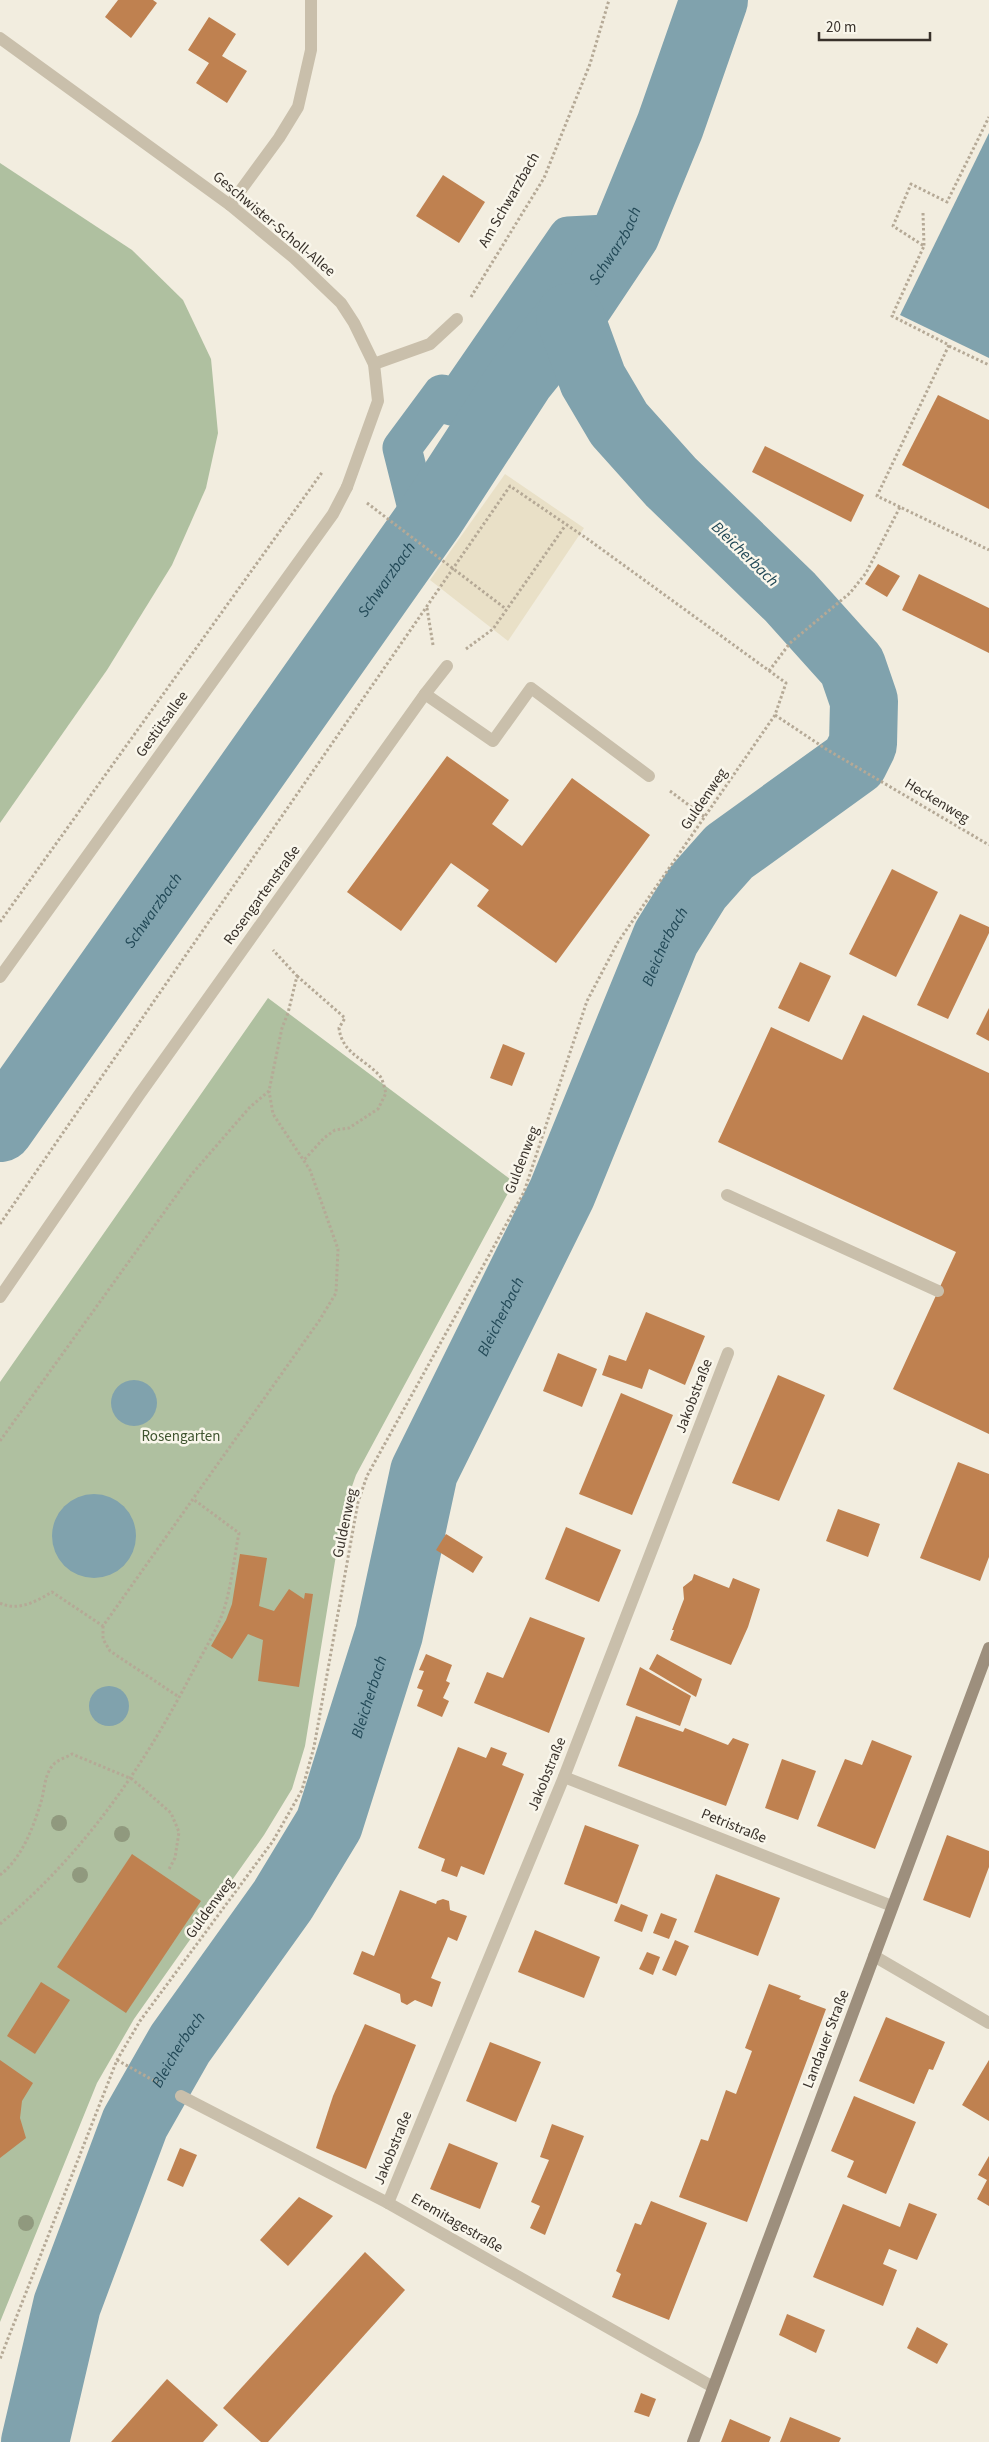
<svg xmlns="http://www.w3.org/2000/svg" width="989" height="2442" font-family="'Source Sans 3',sans-serif">
  <rect width="100%" height="100%" fill="#f2eddf"/>
  <g fill="#afc0a0">
    <polygon points="0,163 132,250 183,300 211,359 218,433 206,488 172,565 107,670 0,823"/>
    <polygon points="268,998 514,1182 356,1475 343,1512 305,1746 292,1789 264,1835 134,2019 97,2083 0,2322 0,1382"/>
  </g>
  <polygon fill="#e9e0c7" points="505,474 584,528 508,641 430,580"/>
  <g fill="#80a2ad">
    <polygon points="989,133 989,358 900,315"/>
    <circle cx="134" cy="1403" r="23"/>
    <circle cx="94" cy="1536" r="42"/>
    <circle cx="109" cy="1706" r="20"/>
  </g>
  <g fill="none" stroke-linecap="round" stroke-linejoin="round">
    <polyline stroke="#80a2ad" stroke-width="39" points="422,528 402,448 442,394 451,406 568,236 626,233"/>
    <g stroke="#80a2ad" stroke-width="68">
      <path id="s1" d="M 0,1128 L 430,518 L 521,378 L 570,317 L 626,233 L 670,126 L 714,0"/>
      <path id="s2" d="M 35,2442 L 67,2305 L 135,2123 L 180,2044 L 283,1900 L 329,1824 L 389,1634 L 424,1472 L 562,1193 L 666,938 L 697,888 L 729,852 L 854,762 L 863,744 L 864,701 L 852,666 L 790,597 L 671,482 L 619,424 L 593,380 L 570,317"/>
    </g>
  </g>
  <g fill="#bf8150">
    <polygon points="118,0 153,0 157,3 131,38 105,17"/>
    <polygon points="209,17 236,34 222,56 247,71 227,103 196,83 209,63 188,50"/>
    <polygon points="443,175 485,202 459,243 416,216"/>
    <polygon points="938,395 989,420 989,509 902,465"/>
    <polygon points="765,446 864,495 851,522 752,472"/>
    <polygon points="878,564 900,576 887,597 865,584"/>
    <polygon points="919,574 989,608 989,653 902,610"/>
    <polygon points="447,756 509,800 492,824 522,846 572,778 650,835 556,963 477,906 489,890 451,863 401,931 347,892"/>
    <polygon points="892,869 938,892 896,977 849,954"/>
    <polygon points="960,914 989,927 989,933 948,1019 917,1005"/>
    <polygon points="800,962 831,976 809,1022 778,1008"/>
    <polygon points="989,1008 989,1041 976,1034"/>
    <polygon points="863,1015 989,1073 989,1434 893,1389 956,1252 718,1142 771,1027 842,1060"/>
    <polygon points="503,1044 525,1053 512,1086 490,1078"/>
    <polygon points="646,1312 705,1336 685,1385 649,1369 642,1389 602,1375 609,1355 626,1361"/>
    <polygon points="558,1353 597,1369 582,1407 543,1391"/>
    <polygon points="778,1375 825,1395 779,1501 732,1483"/>
    <polygon points="621,1393 673,1415 632,1515 579,1494"/>
    <polygon points="958,1462 989,1474 989,1557 980,1581 920,1558"/>
    <polygon points="838,1509 880,1524 868,1557 826,1541"/>
    <polygon points="566,1527 621,1550 599,1602 545,1579"/>
    <polygon points="446,1534 483,1557 473,1573 436,1550"/>
    <polygon points="240,1554 267,1558 259,1606 274,1611 289,1589 304,1599 305,1593 313,1594 299,1687 258,1681 263,1640 248,1634 232,1659 211,1646 226,1620 232,1604"/>
    <polygon points="694,1574 729,1588 733,1578 760,1589 748,1627 731,1665 670,1640 674,1630 672,1630 684,1599 683,1587 692,1580"/>
    <polygon points="530,1617 585,1638 549,1733 474,1703 487,1672 503,1678"/>
    <polygon points="426,1654 452,1665 446,1681 450,1683 443,1698 449,1701 442,1717 417,1706 423,1690 417,1688 424,1671 419,1670"/>
    <polygon points="657,1654 702,1679 696,1697 649,1669"/>
    <polygon points="640,1667 691,1696 680,1726 626,1705"/>
    <polygon points="636,1716 683,1732 685,1728 728,1745 733,1738 749,1744 726,1806 618,1766"/>
    <polygon points="872,1740 912,1756 875,1849 817,1826 845,1759 862,1765"/>
    <polygon points="458,1747 486,1758 491,1747 507,1753 502,1765 524,1774 484,1875 461,1866 457,1877 441,1871 445,1859 418,1848"/>
    <polygon points="782,1759 816,1771 798,1820 765,1808"/>
    <polygon points="585,1825 639,1845 617,1904 564,1884"/>
    <polygon points="947,1835 989,1851 989,1867 970,1918 923,1900"/>
    <polygon points="132,1854 201,1901 126,2013 57,1967"/>
    <polygon points="716,1874 780,1898 758,1956 694,1932"/>
    <polygon points="400,1890 436,1904 437,1901 443,1899 449,1901 450,1910 467,1916 457,1941 448,1937 431,1978 441,1982 432,2007 415,2000 407,2005 401,2002 400,1994 353,1974 362,1951 374,1956"/>
    <polygon points="621,1904 648,1915 642,1932 614,1921"/>
    <polygon points="661,1913 677,1919 669,1939 653,1933"/>
    <polygon points="535,1930 600,1957 584,1998 518,1972"/>
    <polygon points="675,1940 689,1946 676,1976 662,1970"/>
    <polygon points="647,1952 660,1957 653,1975 639,1969"/>
    <polygon points="41,1982 70,2000 35,2054 7,2036"/>
    <polygon points="769,1984 801,1996 799,1999 826,2009 747,2222 679,2197 701,2139 708,2141 726,2090 736,2094 752,2051 745,2048"/>
    <polygon points="886,2017 945,2042 933,2070 929,2069 914,2104 859,2081"/>
    <polygon points="365,2024 416,2045 366,2169 316,2148 333,2096"/>
    <polygon points="490,2042 541,2062 516,2122 466,2101"/>
    <polygon points="0,2060 33,2083 22,2101 20,2118 26,2138 0,2158"/>
    <polygon points="989,2060 989,2121 962,2105"/>
    <polygon points="854,2096 916,2122 886,2194 847,2177 854,2161 831,2151"/>
    <polygon points="552,2124 584,2136 545,2235 530,2228 540,2206 531,2202 549,2160 540,2157"/>
    <polygon points="449,2143 498,2163 480,2209 430,2189"/>
    <polygon points="180,2148 197,2155 183,2187 167,2180"/>
    <polygon points="989,2156 989,2206 977,2199 987,2180 978,2175"/>
    <polygon points="299,2197 333,2216 288,2266 260,2240"/>
    <polygon points="651,2201 707,2223 669,2320 612,2297 621,2274 616,2271 635,2223 641,2225"/>
    <polygon points="909,2203 937,2214 917,2260 889,2249 883,2264 897,2270 883,2306 813,2277 843,2204 900,2227"/>
    <polygon points="365,2252 405,2290 268,2442 261,2442 223,2408"/>
    <polygon points="787,2314 825,2330 816,2353 779,2335"/>
    <polygon points="917,2327 948,2344 937,2364 907,2348"/>
    <polygon points="167,2379 218,2425 203,2442 111,2442"/>
    <polygon points="641,2393 656,2399 649,2417 634,2412"/>
    <polygon points="790,2417 841,2438 839,2442 780,2442"/>
    <polygon points="730,2419 771,2437 769,2442 721,2442"/>
  </g>
  <g fill="none" stroke-linecap="round" stroke-linejoin="round">
    <g stroke="#b5a996" stroke-width="3" stroke-dasharray="2.5 2.5" stroke-linecap="butt">
      <polyline points="923,213 924,246"/>
      <polyline points="471,297 544,178 590,64 609,0"/>
      <polyline points="949,346 989,365"/>
      <polyline points="367,503 506,609"/>
      <polyline points="900,507 877,496 949,345 892,316 924,246 893,226 911,184 947,202 989,117"/>
      <polyline points="427,608 433,645"/>
      <polyline points="466,649 493,629 565,526"/>
      <polyline points="769,671 790,643 850,593 866,573 900,507 989,550"/>
      <polyline points="775,715 826,749 989,845"/>
      <polyline points="670,791 706,818"/>
      <polyline points="0,922 323,471"/>
      <path d="M 297,976 L 345,1018 L 339,1028 C 342,1053 363,1058 379,1075 C 383,1079 384,1087 386,1093 L 378,1109 L 349,1128 L 335,1130 L 324,1138 L 304,1160"/>
      <polyline points="0,1224 510,486 589,540 786,683 775,715 618,942 587,1001 524,1192 367,1476 358,1502 314,1747 302,1790 273,1841 140,2021 117,2060 0,2359"/>
      <polyline points="0,1441 191,1175 250,1107 269,1091 282,1028 288,1013 297,976 273,950"/>
      <path d="M 0,1603 C 18,1612 37,1601 52,1592 L 103,1626 L 319,1321 L 336,1293 L 338,1249 L 310,1170 L 273,1114 L 269,1091"/>
      <polyline points="103,1626 103,1639 110,1651 179,1697"/>
      <path d="M 0,1875 C 22,1858 33,1828 41,1802 C 45,1789 44,1773 55,1763 C 60,1759 67,1757 72,1754 L 132,1779 L 171,1813 L 179,1832 L 175,1858 L 168,1871"/>
      <path d="M 0,1924 C 83,1854 141,1771 191,1675 C 201,1656 214,1635 222,1615 C 231,1591 234,1558 239,1533 L 193,1499"/>
      <polyline points="117,2060 158,2083"/>
    </g>
    <g stroke="#c9bfab" stroke-width="12">
      <polyline points="230,205 279,138 298,107 311,50 311,0"/>
      <polyline points="374,364 430,344 457,319"/>
      <polyline points="425,694 493,741 531,688 649,776"/>
      <polyline points="0,977 333,514 347,487"/>
      <polyline points="727,1195 938,1291"/>
    </g>
    <g stroke="#c9bfab" stroke-width="12">
      <polyline points="0,38 230,205 294,258 341,303 354,323 374,364 378,401 347,487"/>
      <polyline points="0,1297 139,1095 425,694 447,666"/>
      <polyline points="564,1777 892,1906"/>
      <polyline points="874,1956 989,2023"/>
      <polyline points="181,2096 388,2203 713,2387"/>
      <polyline points="388,2203 564,1777 728,1353"/>
    </g>
    <polyline stroke="#9d8f7d" stroke-width="12" points="693,2442 989,1648"/>
  </g>
  <g fill="#90997e">
    <circle cx="59" cy="1823" r="8"/>
    <circle cx="122" cy="1834" r="8"/>
    <circle cx="80" cy="1875" r="8"/>
    <circle cx="26" cy="2223" r="8"/>
  </g>
  <g text-anchor="middle" dominant-baseline="central" stroke-width="5" stroke-linejoin="round" paint-order="stroke">
    <g font-size="15" fill="#38312a" stroke="#f9f6eb">
      <text transform="translate(509 200) rotate(-60)">Am Schwarzbach</text>
      <text transform="translate(274 224) rotate(40)">Geschwister-Scholl-Allee</text>
      <text transform="translate(162 724) rotate(-54)">Gestütsallee</text>
      <text transform="translate(704 799) rotate(-56)">Guldenweg</text>
      <text transform="translate(937 801) rotate(31)">Heckenweg</text>
      <text transform="translate(262 895) rotate(-54)">Rosengartenstraße</text>
      <text transform="translate(522 1160) rotate(-69)">Guldenweg</text>
      <text transform="translate(694 1396) rotate(-69)">Jakobstraße</text>
      <text transform="translate(345 1523) rotate(-78)">Guldenweg</text>
      <text transform="translate(547 1774) rotate(-68)">Jakobstraße</text>
      <text transform="translate(734 1826) rotate(22)">Petristraße</text>
      <text transform="translate(210 1908) rotate(-54)">Guldenweg</text>
      <text transform="translate(826 2039) rotate(-69)">Landauer Straße</text>
      <text transform="translate(393 2148) rotate(-68)">Jakobstraße</text>
      <text transform="translate(457 2223) rotate(30)">Eremitagestraße</text>
    </g>
    <g font-size="15" fill="#3f542f" stroke="#f9f6eb">
      <text x="181" y="1436">Rosengarten</text>
    </g>
    <g font-size="16" font-style="italic" fill="#224957" stroke="#f9f6eb">
      <text stroke="none"><textPath href="#s1" startOffset="1076">Schwarzbach</textPath></text>
      <text transform="translate(745 554) rotate(44)">Bleicherbach</text>
      <text stroke="none"><textPath href="#s1" startOffset="671">Schwarzbach</textPath></text>
      <text stroke="none"><textPath href="#s1" startOffset="266">Schwarzbach</textPath></text>
      <text stroke="none"><textPath href="#s2" startOffset="1635">Bleicherbach</textPath></text>
      <text stroke="none"><textPath href="#s2" startOffset="1230">Bleicherbach</textPath></text>
      <text stroke="none"><textPath href="#s2" startOffset="825">Bleicherbach</textPath></text>
      <text stroke="none"><textPath href="#s2" startOffset="420">Bleicherbach</textPath></text>
    </g>
  </g>
  <path d="M819 32v8h111v-8" fill="none" stroke="#38312a" stroke-width="2.5"/>
  <text x="826" y="32" font-size="15" fill="#38312a" stroke="#f9f6eb" stroke-width="4" paint-order="stroke">20 m</text>
</svg>
